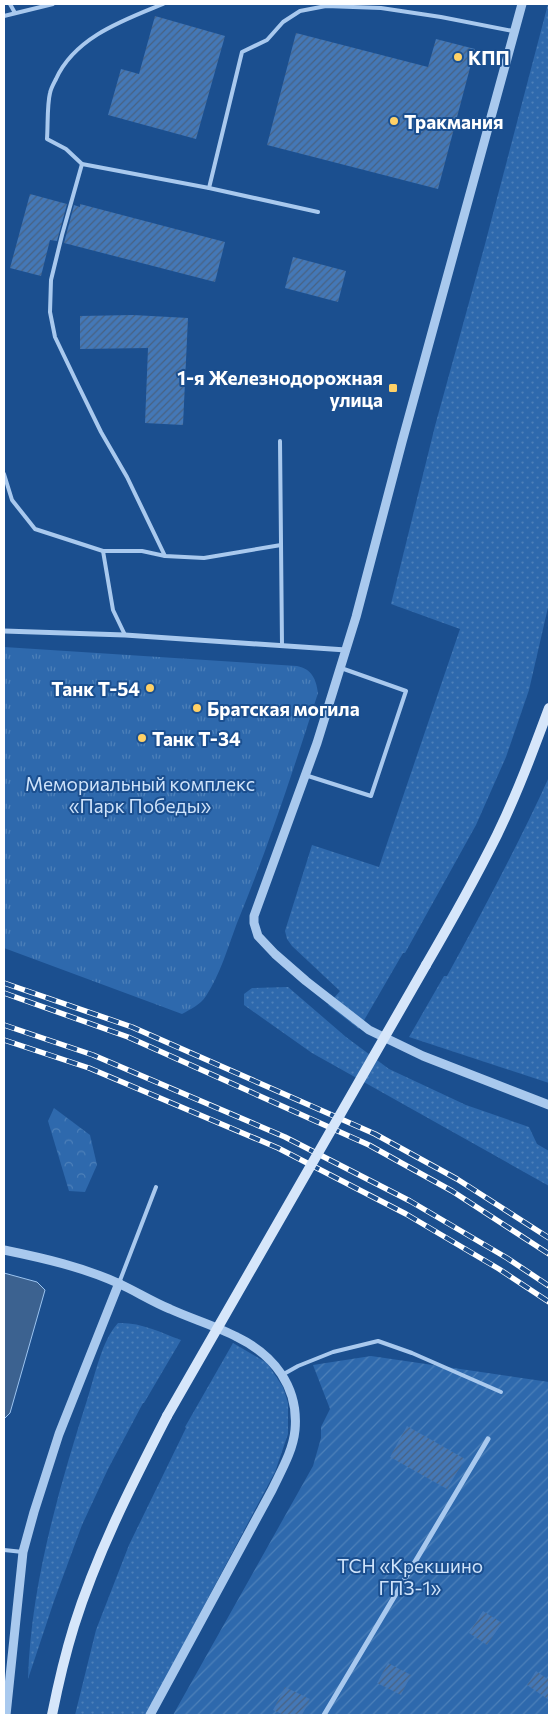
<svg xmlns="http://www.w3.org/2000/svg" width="553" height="1719" font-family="Commissioner,sans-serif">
  <defs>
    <pattern id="grass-dots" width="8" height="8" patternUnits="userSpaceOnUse" patternTransform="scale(1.25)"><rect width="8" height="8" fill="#2e69ad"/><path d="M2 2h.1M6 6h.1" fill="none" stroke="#4d80b9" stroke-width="1.8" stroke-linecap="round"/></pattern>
    <pattern id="forest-crowns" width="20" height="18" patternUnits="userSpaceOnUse" patternTransform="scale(1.25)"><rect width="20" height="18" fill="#2e69ad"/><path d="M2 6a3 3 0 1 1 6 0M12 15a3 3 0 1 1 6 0" fill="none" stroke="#4d80b9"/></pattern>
    <pattern id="park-tufts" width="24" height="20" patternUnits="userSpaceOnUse" patternTransform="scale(1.25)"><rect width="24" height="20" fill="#2e69ad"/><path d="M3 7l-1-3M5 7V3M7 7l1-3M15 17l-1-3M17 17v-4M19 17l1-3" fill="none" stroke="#4d80b9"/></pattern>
    <pattern id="garden-furrows" width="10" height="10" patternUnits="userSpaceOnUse" patternTransform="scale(1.25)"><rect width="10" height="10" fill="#2e69ad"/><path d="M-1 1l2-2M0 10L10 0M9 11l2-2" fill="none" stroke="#4d80b9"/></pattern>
    <pattern id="building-hatch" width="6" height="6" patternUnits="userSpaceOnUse" patternTransform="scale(1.25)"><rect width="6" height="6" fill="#4478b7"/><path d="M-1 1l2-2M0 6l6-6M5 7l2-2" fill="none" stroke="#486282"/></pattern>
  </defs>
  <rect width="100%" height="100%" fill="#1b4f8f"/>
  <g fill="url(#grass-dots)">
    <polygon points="548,4 549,4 549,603 529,690 506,757 476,825 405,953 403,953 359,1029 328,1005 340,991 292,946 287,939 285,931 312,845 379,867 460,629 391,604 435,426 484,248"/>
    <path d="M 549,777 L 549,1083 L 409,1037 L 444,976 L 447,976 C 483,911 518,845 549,777 Z"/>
    <polygon points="288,987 346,1037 389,1069 466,1105 529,1127 537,1144 549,1151 549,1186 312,1053 244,1005 244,994 252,988"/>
    <path d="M 118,1323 C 140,1322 160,1332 181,1340 L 144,1403 L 143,1403 L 108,1469 L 82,1525 L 54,1601 L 28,1679 C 31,1583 59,1488 88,1397 C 95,1375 102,1340 118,1323 Z"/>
    <polygon points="233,1343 267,1363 283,1387 288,1403 288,1434 275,1472 146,1715 75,1715 96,1630 129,1545 186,1428 185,1427"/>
  </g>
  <polygon fill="url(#forest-crowns)" points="54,1108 90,1135 97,1165 85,1192 69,1191 48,1121"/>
  <path fill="url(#park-tufts)" d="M 4,647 L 297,666 C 312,669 316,679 318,693 C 293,771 268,848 237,923 C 228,947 220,975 206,996 C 200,1005 191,1009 182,1014 L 4,948 Z"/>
  <polygon fill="url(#garden-furrows)" points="371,1356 549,1382 549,1715 173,1715 313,1466 321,1438 321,1427 330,1409 313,1365"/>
  <polygon fill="#3c6290" stroke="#9cc4f0" points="4,1273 37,1282 45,1290 10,1413 4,1419"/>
  <g fill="url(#building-hatch)">
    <polygon points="155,16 225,36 196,139 108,115 121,69 139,74"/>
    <polygon points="296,33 428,67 436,39 475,49 438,189 267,145"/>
    <polygon points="30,194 67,204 57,241 50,240 41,276 10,268"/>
    <polygon points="80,204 225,242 215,282 64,243 74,205 80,207"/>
    <polygon points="293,257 346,271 338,302 285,288"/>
    <polygon points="133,315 188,318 183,425 145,423 148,348 80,349 80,316"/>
    <polygon points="407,1426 465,1459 447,1489 390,1457"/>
    <polygon points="483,1611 502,1623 487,1645 469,1633"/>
    <polygon points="388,1663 411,1675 401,1695 377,1683"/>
    <polygon points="536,1671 549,1680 549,1700 527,1685"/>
    <polygon points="285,1687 310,1699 302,1715 284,1715 273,1710"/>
  </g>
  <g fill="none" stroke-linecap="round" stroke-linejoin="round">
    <g stroke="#a9c9ee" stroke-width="4">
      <polyline points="10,4 15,13"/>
      <path d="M 163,4 C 124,20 75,37 56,79 C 54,83 51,88 50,93 C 47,105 48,125 47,139 L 66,149 L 82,164 L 209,188 L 318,212"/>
      <polyline points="4,16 53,4"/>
      <polyline points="82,164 62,235 51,280 50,312 55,337 78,385 101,432 127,477 165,556"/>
      <polyline points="209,188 242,52 267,40 283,22 300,11 326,6 381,8 441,17 513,31"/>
      <polyline points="280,441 282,645"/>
      <polyline points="4,474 12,500 35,529 103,551 142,551 165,556 204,558 281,545"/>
      <polyline points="103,551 113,610 125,635"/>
      <polyline points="305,775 371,796 406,691 341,668"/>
      <polyline points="119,1283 156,1187"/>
      <polyline points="282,1375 298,1366 333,1352 378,1341 412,1353 501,1392"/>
      <polyline points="4,1550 23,1552"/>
    </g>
    <g stroke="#a9c9ee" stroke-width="5">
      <polyline points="4,631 125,635 346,650"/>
      <polyline points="324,1715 488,1439"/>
    </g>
    <g stroke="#a9c9ee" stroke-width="9">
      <polyline points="522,4 402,442 356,617 317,743 254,916 254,923 258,936 275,954 306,981 369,1030 423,1056 549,1105"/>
      <path d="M 4,1250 C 43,1258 83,1267 120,1284 C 137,1292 153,1302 170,1309 C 192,1319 216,1326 237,1337 C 274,1355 299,1387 295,1430 C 293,1451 281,1471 272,1490 L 150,1715"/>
      <polyline points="6,1715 23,1552 34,1512 59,1434 119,1283"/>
    </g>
    <g stroke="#d6e6fa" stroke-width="10">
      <path d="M 426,965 C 451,922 475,879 497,835 C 517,794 533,751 549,708"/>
      <path d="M 52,1715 C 58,1685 65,1655 74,1626 C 97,1553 132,1484 167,1416"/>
    </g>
    <defs>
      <g id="rail">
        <polyline points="4,983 132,1027 375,1134 457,1179 549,1238"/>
        <polyline points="4,993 128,1037 369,1145 452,1191 549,1254"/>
        <polyline points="4,1025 93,1055 285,1137 410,1201 507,1258 549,1286"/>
        <polyline points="4,1040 89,1068 278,1148 406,1214 499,1269 549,1302"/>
      </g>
    </defs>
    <use href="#rail" stroke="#fff" stroke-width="5.5"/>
    <use href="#rail" stroke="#1b4f8f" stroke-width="4" stroke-dasharray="11" stroke-linecap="butt"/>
    <polyline stroke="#d6e6fa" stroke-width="10" points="167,1416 426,965"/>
  </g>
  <g fill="#ffd166" stroke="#1b4f8f" stroke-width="2">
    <circle cx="458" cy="57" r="5"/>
    <circle cx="394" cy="121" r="5"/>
    <rect x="388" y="383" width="10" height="10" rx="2.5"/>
    <circle cx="150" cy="688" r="5"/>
    <circle cx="197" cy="708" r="5"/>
    <circle cx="142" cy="738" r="5"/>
  </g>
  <g text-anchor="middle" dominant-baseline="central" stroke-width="4" stroke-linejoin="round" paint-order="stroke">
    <g font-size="19" font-weight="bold" fill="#fff" stroke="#1b4f8f" text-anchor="start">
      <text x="468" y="57">КПП</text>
      <text x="404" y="121">Тракмания</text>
      <text x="383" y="377" text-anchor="end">1-я Железнодорожная<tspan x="383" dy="22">улица</tspan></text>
      <text x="140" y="688" text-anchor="end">Танк Т-54</text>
      <text x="207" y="708">Братская могила</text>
      <text x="152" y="738">Танк Т-34</text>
    </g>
    <g font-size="19" fill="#cfe3fa" stroke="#1b4f8f">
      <text x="140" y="783">Мемориальный комплекс<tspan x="140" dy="22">«Парк Победы»</tspan></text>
      <text x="410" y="1565">ТСН «Крекшино<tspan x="410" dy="22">ГПЗ-1»</tspan></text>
    </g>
  </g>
  <rect width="553" height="1719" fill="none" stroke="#ffffff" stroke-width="10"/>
</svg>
